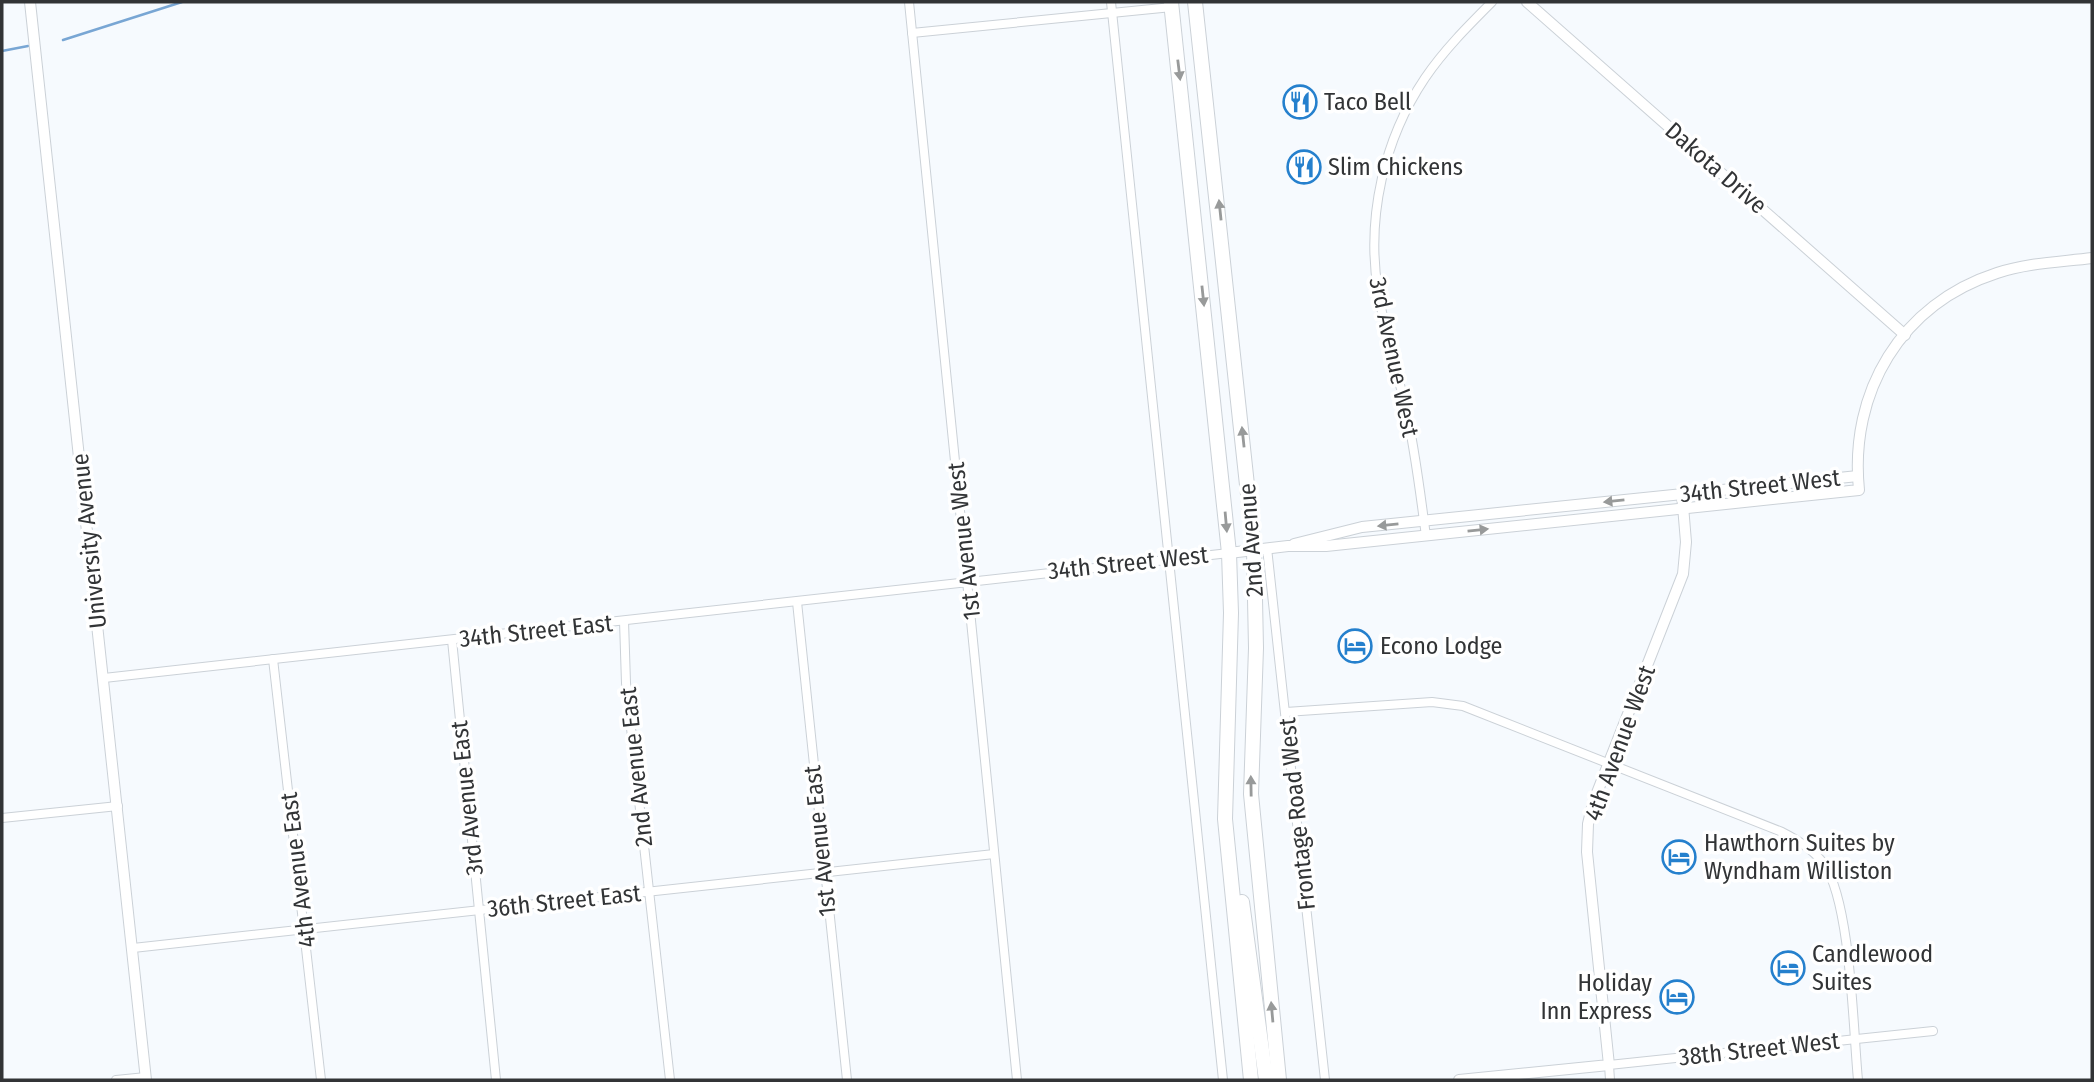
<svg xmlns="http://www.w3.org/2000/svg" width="2094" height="1082" font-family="'Fira Sans Condensed',sans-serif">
  <rect width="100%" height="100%" fill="#f6fafe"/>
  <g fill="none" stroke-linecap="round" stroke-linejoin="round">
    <g stroke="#78a6d4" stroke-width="2.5">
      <polyline points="63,40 182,2"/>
      <polyline points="2,51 28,46"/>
    </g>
    <defs>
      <g id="street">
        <polyline points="909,2 1017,1080"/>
        <polyline points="1111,2 1223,1080"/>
        <polyline points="912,33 1172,7"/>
        <path d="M 1426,536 C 1420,492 1415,448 1405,405 C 1396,367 1384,329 1378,291 C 1366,217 1384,139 1425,78 C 1444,50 1468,26 1492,2"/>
        <polyline points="1267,548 1325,1080"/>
        <polyline points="797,602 847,1080"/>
        <polyline points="624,621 626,683 670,1080"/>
        <polyline points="452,640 496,1080"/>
        <polyline points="273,659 321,1080"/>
        <polyline points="104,678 1229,553"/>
        <path d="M 1286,712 L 1432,702 L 1463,706 L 1782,832 C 1798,840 1813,849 1824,864 C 1851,903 1853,1029 1858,1080"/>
        <polyline points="2,818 118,806"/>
        <polyline points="133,948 994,854"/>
        <polyline points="116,1080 146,1077"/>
        <polyline points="1610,1080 1609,1065 1933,1031"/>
      </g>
      <g id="secondary">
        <polyline points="30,2 146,1080"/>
        <polyline points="1527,2 1905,335"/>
        <polyline points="1294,544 1362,527 1858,476"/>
        <path d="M 1229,553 L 1288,546 L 1326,546 L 1859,490 C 1849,392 1901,304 1997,273 C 2027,263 2060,262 2092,258"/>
        <polyline points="1459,1080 1609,1065 1587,852 1588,824 1593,803 1683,574 1686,542 1682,494"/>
      </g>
      <g id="highway">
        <polyline points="1171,2 1229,553 1231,613 1225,819 1251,1080"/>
        <polyline points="1195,2 1254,550 1256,648 1251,794 1279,1080"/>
        <polyline points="1242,902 1266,1080"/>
      </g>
    </defs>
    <use href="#street" stroke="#cbd1d7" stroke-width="10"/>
    <use href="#secondary" stroke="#cbd1d7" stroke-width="12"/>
    <use href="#highway" stroke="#cbd1d7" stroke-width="16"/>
    <use href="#street" stroke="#fff" stroke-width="8"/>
    <use href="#secondary" stroke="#fff" stroke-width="10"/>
    <use href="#highway" stroke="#fff" stroke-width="14"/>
  </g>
  <defs><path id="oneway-solid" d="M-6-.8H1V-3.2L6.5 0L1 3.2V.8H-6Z" transform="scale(1.75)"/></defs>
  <g fill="#989a9a">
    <use href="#oneway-solid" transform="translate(1179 70) rotate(83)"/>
    <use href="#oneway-solid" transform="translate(1220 210) rotate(-96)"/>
    <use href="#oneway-solid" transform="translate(1203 296) rotate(84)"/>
    <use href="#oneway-solid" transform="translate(1243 437) rotate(-96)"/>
    <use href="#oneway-solid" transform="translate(1614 501) rotate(174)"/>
    <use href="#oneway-solid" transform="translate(1226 522) rotate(85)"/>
    <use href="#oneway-solid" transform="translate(1388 525) rotate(174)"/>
    <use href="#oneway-solid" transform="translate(1478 530) rotate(-6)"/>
    <use href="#oneway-solid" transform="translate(1251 786) rotate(-91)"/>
    <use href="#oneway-solid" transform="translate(1272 1012) rotate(-95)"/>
  </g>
  <defs>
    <symbol id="restaurant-ring" viewBox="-11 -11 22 22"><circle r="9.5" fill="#fff" stroke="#2580cd" stroke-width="1.5"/><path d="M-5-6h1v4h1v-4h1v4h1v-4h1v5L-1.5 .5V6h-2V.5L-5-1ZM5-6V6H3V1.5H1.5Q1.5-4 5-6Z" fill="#2580cd"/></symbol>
    <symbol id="hotel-ring" viewBox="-11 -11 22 22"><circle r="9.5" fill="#fff" stroke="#2580cd" stroke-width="1.5"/><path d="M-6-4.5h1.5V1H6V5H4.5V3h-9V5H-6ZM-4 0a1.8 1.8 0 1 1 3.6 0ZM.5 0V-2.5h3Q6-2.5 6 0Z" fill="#2580cd"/></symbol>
  </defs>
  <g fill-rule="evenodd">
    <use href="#restaurant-ring" x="1281" y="83" width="38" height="38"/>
    <use href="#restaurant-ring" x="1285" y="148" width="38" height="38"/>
    <use href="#hotel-ring" x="1336" y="627" width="38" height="38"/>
    <use href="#hotel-ring" x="1660" y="838" width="38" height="38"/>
    <use href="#hotel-ring" x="1769" y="949" width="38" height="38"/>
    <use href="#hotel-ring" x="1658" y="978" width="38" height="38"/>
  </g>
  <g text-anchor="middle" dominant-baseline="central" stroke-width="7" stroke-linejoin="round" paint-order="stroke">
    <g font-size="24" fill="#323436" stroke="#fff" text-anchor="start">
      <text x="1324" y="102">Taco Bell</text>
      <text x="1328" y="167">Slim Chickens</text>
      <text x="1380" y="646">Econo Lodge</text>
      <text x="1704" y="843">Hawthorn Suites by<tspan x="1704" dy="28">Wyndham Williston</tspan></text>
      <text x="1812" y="954">Candlewood<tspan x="1812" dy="28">Suites</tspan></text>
      <text x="1652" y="983" text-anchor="end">Holiday<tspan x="1652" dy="28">Inn Express</tspan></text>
    </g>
    <g font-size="24" fill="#323436" stroke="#fff">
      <text transform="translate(1716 168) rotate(41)">Dakota Drive</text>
      <text transform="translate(1394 357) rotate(78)">3rd Avenue West</text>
      <text transform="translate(1760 486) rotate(-6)">34th Street West</text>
      <text transform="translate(1251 540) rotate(-94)">2nd Avenue</text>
      <text transform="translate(89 541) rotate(-96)">University Avenue</text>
      <text transform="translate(964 541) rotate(-96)">1st Avenue West</text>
      <text transform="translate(1128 563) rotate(-6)">34th Street West</text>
      <text transform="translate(536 631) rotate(-6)">34th Street East</text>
      <text transform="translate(1620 743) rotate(-70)">4th Avenue West</text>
      <text transform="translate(636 767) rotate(-96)">2nd Avenue East</text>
      <text transform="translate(467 798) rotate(-96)">3rd Avenue East</text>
      <text transform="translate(1297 814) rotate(-96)">Frontage Road West</text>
      <text transform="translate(820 841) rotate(-96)">1st Avenue East</text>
      <text transform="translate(298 870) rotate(-97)">4th Avenue East</text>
      <text transform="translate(564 901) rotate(-6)">36th Street East</text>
      <text transform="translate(1759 1049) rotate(-6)">38th Street West</text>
    </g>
  </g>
  <rect width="2094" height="1082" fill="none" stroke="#323436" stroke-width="7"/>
</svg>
